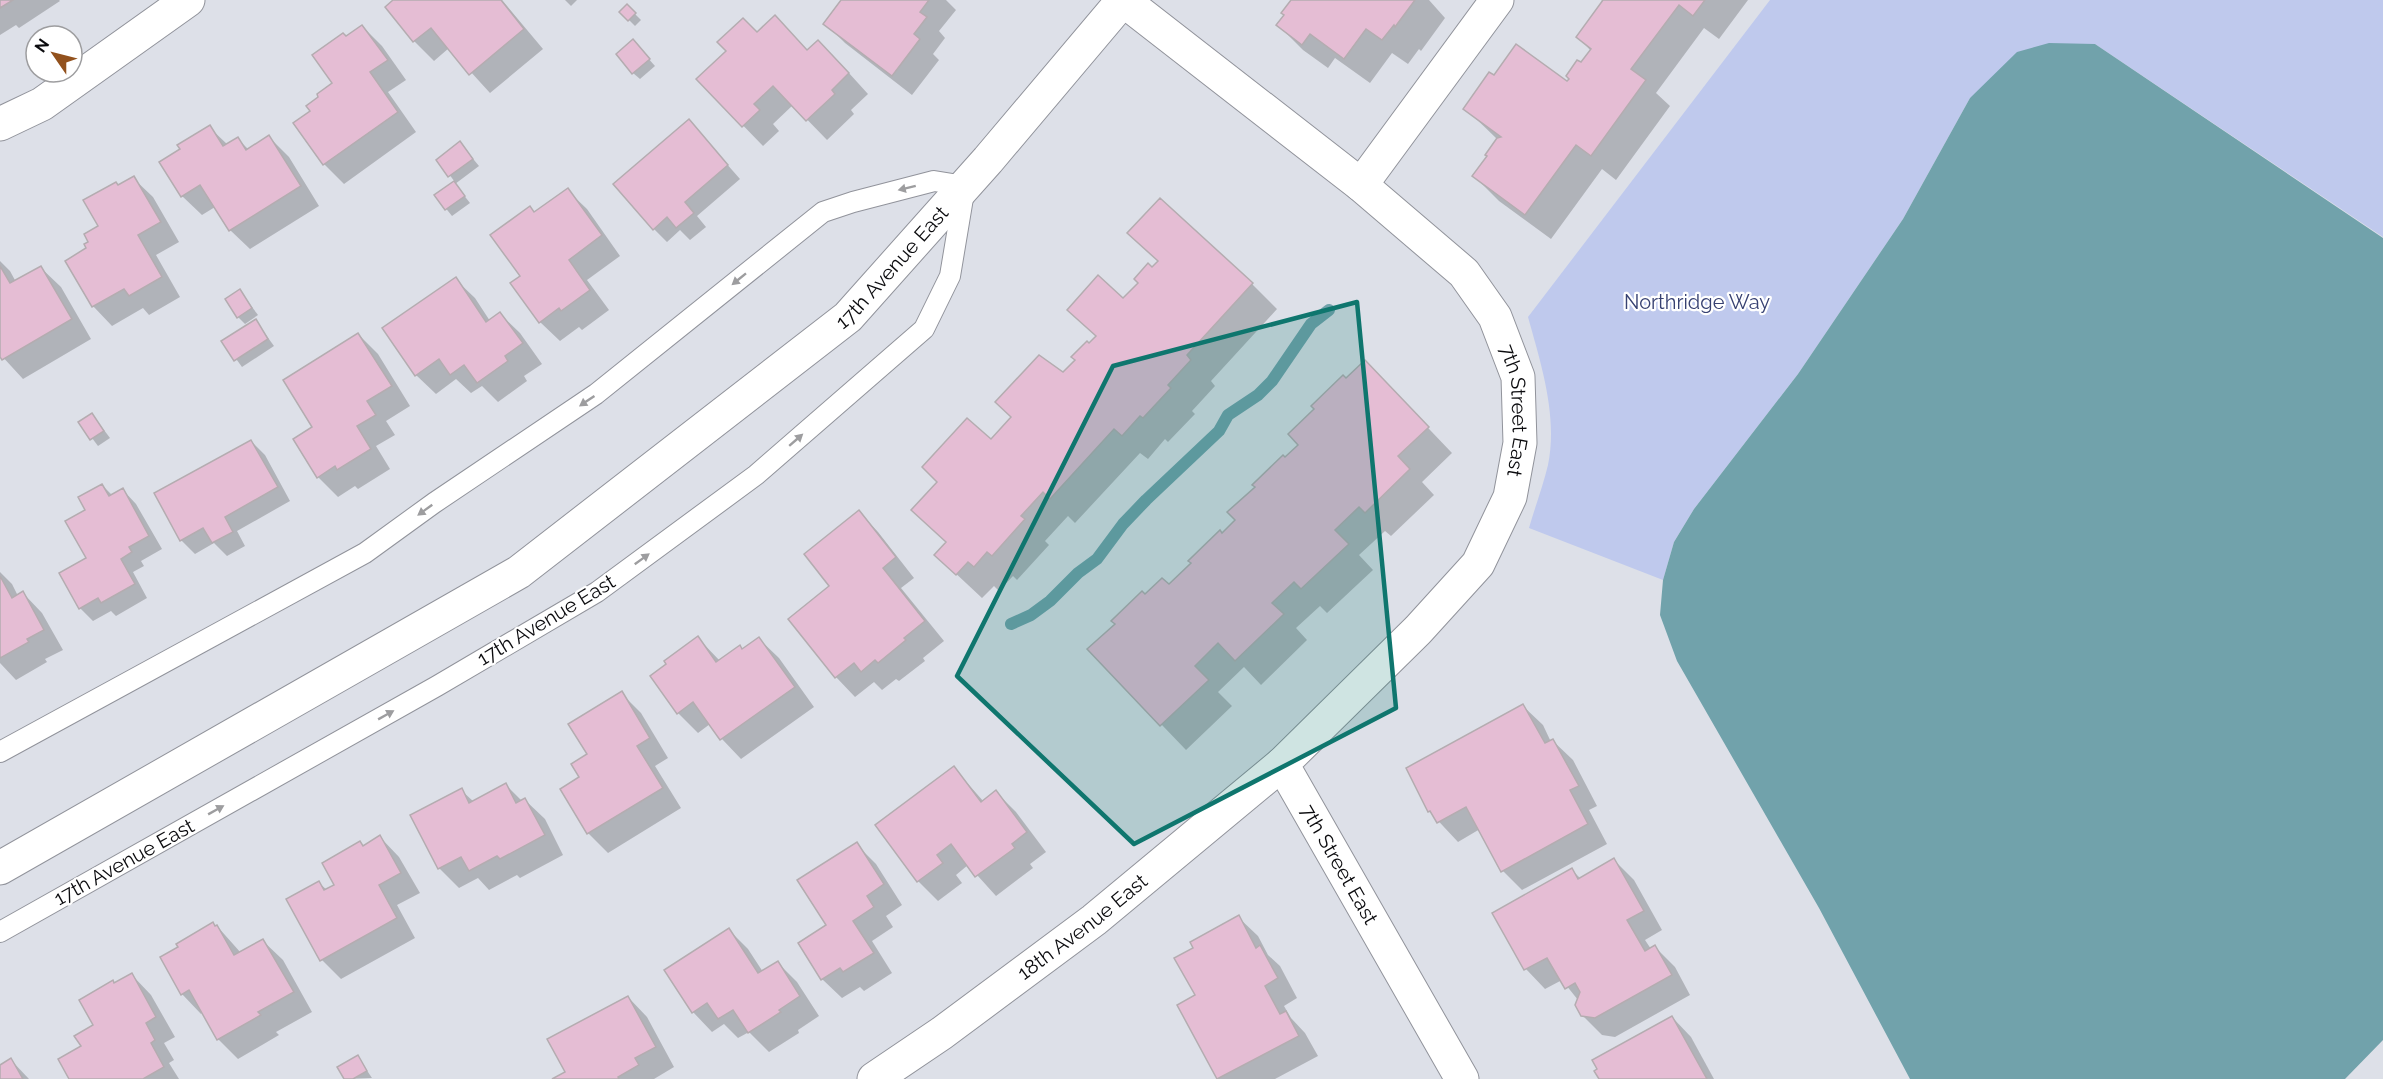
<svg xmlns="http://www.w3.org/2000/svg" width="2383" height="1079" font-family="Raleway,sans-serif">
  <rect width="100%" height="100%" fill="#dde0e8"/>
  <path fill="#bfc9ed" d="M 1770,0 L 2383,0 L 2383,237 L 2095,44 L 1970,98 L 1903,219 L 1798,374 L 1694,509 L 1674,542 L 1663,580 L 1529,528 C 1535,507 1543,486 1548,465 C 1558,416 1541,364 1528,317 Z"/>
  <polygon fill="#71a2ab" points="2049,43 2095,44 2383,238 2383,1040 2345,1079 1910,1079 1819,908 1677,661 1660,615 1663,580 1674,542 1694,509 1798,374 1903,219 1970,98 2017,52"/>
  <g fill="#0003">
    <polygon points="0,0 59,0 60,1 19,28 16,25 0,35"/>
    <polygon points="396,0 502,0 543,49 490,93 449,48 434,61 414,41 387,8"/>
    <polygon points="565,0 577,0 571,6"/>
    <polygon points="843,0 946,0 956,10 939,31 945,38 933,54 939,60 912,95 845,43 825,23"/>
    <polygon points="1292,0 1429,0 1445,18 1421,51 1419,49 1408,64 1392,53 1370,83 1335,58 1328,68 1303,50 1278,25"/>
    <polygon points="1601,0 1748,0 1719,39 1704,28 1656,93 1670,106 1616,180 1602,169 1551,239 1499,201 1474,176 1498,140 1465,108 1494,77 1567,83 1591,51 1578,37 1604,2"/>
    <polygon points="627,6 641,20 635,26 621,12"/>
    <polygon points="362,26 382,46 406,80 388,92 416,132 344,184 324,164 312,112 334,84"/>
    <polygon points="757,34 838,61 868,94 851,110 854,114 827,140 793,105 773,124 779,131 763,146 698,79"/>
    <polygon points="639,48 655,66 640,79 633,73"/>
    <polygon points="689,121 740,179 697,216 706,227 690,240 680,230 667,242 654,229"/>
    <polygon points="209,127 228,145 238,139 249,150 269,137 289,157 319,206 250,249 230,230 215,207 202,215 182,196 182,150"/>
    <polygon points="460,143 479,166 455,184 470,203 452,216 436,196 455,182 438,160"/>
    <polygon points="133,178 153,197 179,242 156,255 180,297 149,315 143,308 112,326 93,306 88,248 118,187"/>
    <polygon points="567,190 587,209 620,256 587,280 609,310 582,330 579,327 560,341 540,322 522,277"/>
    <polygon points="1130,233 1252,284 1277,309 1211,381 1215,386 1192,411 1195,414 1168,442 1165,439 1148,459 1140,453 1075,523 1068,516 1045,541 1049,545 1017,580 1013,576 999,591 994,586 982,598 936,555 947,543 913,510 1063,374 1097,337 1069,310 1123,300 1159,262"/>
    <polygon points="0,261 10,271 16,282 41,268 61,287 91,339 23,379 0,354"/>
    <polygon points="455,279 475,298 490,321 500,314 520,333 542,364 524,376 527,381 498,402 482,386 471,393 456,379 436,394 416,375"/>
    <polygon points="240,291 258,315 245,324 238,317"/>
    <polygon points="256,321 274,346 242,367 223,341"/>
    <polygon points="358,334 378,354 410,406 386,421 395,435 376,446 390,469 358,489 355,486 338,497 318,477"/>
    <polygon points="1346,380 1389,387 1452,453 1422,482 1434,495 1391,536 1385,531 1359,555 1373,570 1327,613 1320,606 1296,628 1307,640 1261,685 1244,667 1218,692 1232,706 1186,750 1089,649 1145,596 1169,586 1237,520 1285,460 1300,445"/>
    <polygon points="92,414 110,438 98,446 80,422"/>
    <polygon points="251,441 265,455 290,501 237,531 245,546 227,556 214,543 195,554 181,540 156,494"/>
    <polygon points="102,485 113,496 123,490 136,504 162,549 141,561 144,566 133,572 147,598 116,616 111,611 93,621 80,608 88,559 87,510"/>
    <polygon points="859,512 878,532 914,578 901,588 944,641 923,658 925,661 899,681 896,679 882,690 874,682 855,697 836,677 831,586"/>
    <polygon points="0,572 12,584 18,596 23,593 42,613 63,650 45,659 47,662 16,680 0,663"/>
    <polygon points="698,638 720,661 743,650 759,639 779,658 814,707 741,759 722,739 710,724 698,733 678,713 652,676"/>
    <polygon points="621,693 641,713 668,758 655,766 681,808 608,853 588,833 589,755"/>
    <polygon points="1523,706 1543,725 1551,742 1553,741 1573,760 1597,806 1589,810 1607,844 1522,890 1503,871 1480,829 1458,842 1429,811"/>
    <polygon points="954,768 984,802 996,792 1016,812 1046,852 1030,864 1033,868 996,896 968,865 956,875 962,883 938,901 918,881 877,825"/>
    <polygon points="506,785 522,801 525,800 545,819 563,855 520,878 517,875 489,890 478,878 459,888 439,868 461,790 474,802"/>
    <polygon points="380,837 399,857 420,893 397,905 415,938 341,979 322,960 319,883 327,890 336,885 360,843 364,847"/>
    <polygon points="856,844 876,864 902,905 886,916 893,927 872,941 892,973 864,991 860,987 842,998 822,979"/>
    <polygon points="1614,860 1634,880 1662,930 1645,940 1651,949 1655,947 1675,967 1690,995 1615,1037 1602,1035 1582,1015 1578,1000 1562,980 1545,989 1526,969 1572,870 1581,879"/>
    <polygon points="1238,917 1258,936 1268,955 1280,966 1297,998 1284,1006 1291,1018 1305,1033 1318,1056 1275,1079 1219,1079 1179,1006 1197,996 1195,949"/>
    <polygon points="217,926 241,953 263,941 283,960 312,1012 276,1032 279,1035 238,1059 218,1039 203,1012 201,1014 182,994"/>
    <polygon points="729,930 748,949 763,972 777,962 797,982 819,1016 798,1030 799,1033 769,1052 749,1032 738,1038 724,1024 712,1032 693,1012 666,970"/>
    <polygon points="132,975 151,995 175,1037 164,1043 174,1060 169,1063 179,1079 70,1079 83,1047 115,984"/>
    <polygon points="628,997 647,1017 674,1067 654,1079 555,1079 567,1072"/>
    <polygon points="1672,1017 1691,1037 1714,1079 1600,1079"/>
    <polygon points="358,1057 372,1078 346,1079"/>
    <polygon points="11,1060 29,1079 0,1079 0,1066"/>
  </g>
  <g fill="none" stroke-linecap="round" stroke-linejoin="round">
    <polyline stroke="#71a2ab" stroke-width="12" points="1011,624 1031,615 1050,601 1078,573 1097,559 1123,524 1146,500 1219,431 1228,415 1258,395 1272,381 1311,324 1329,310"/>
  </g>
  <g fill="#e5bdd4" stroke="#b4acb0" stroke-width="1.5">
    <polygon points="0,0 13,0 0,8"/>
    <polygon points="393,0 501,0 524,29 469,75 431,28 413,42 385,7"/>
    <polygon points="841,0 929,0 920,12 927,17 914,34 920,39 892,76 823,24"/>
    <polygon points="1291,0 1415,0 1395,27 1394,25 1382,40 1366,29 1344,59 1310,34 1302,45 1276,25 1284,15 1281,13"/>
    <polygon points="1603,0 1705,0 1693,16 1679,5 1631,69 1646,80 1591,156 1576,145 1525,215 1472,176 1487,156 1485,155 1497,138 1501,137 1463,109 1489,72 1494,75 1516,44 1567,81 1569,79 1566,76 1577,60 1581,62 1591,49 1576,37"/>
    <polygon points="627,4 636,13 628,21 619,12"/>
    <polygon points="775,15 807,50 818,40 849,73 832,90 835,94 806,121 773,86 754,104 760,110 742,127 696,79 726,51 717,42 743,18 757,32"/>
    <polygon points="362,25 388,60 370,72 398,112 323,165 293,123 310,111 306,106 318,97 317,94 332,83 312,55 343,33 346,36"/>
    <polygon points="633,39 650,59 632,74 616,54"/>
    <polygon points="689,119 728,165 685,202 694,213 676,228 667,217 653,230 613,184"/>
    <polygon points="210,125 223,146 238,137 246,150 269,135 301,186 229,231 200,185 181,197 159,162 180,149 177,145"/>
    <polygon points="460,141 473,159 448,177 436,160"/>
    <polygon points="134,176 161,222 138,235 162,277 129,296 124,289 92,307 65,261 86,248 84,244 88,242 84,234 98,226 83,200 116,182 118,185"/>
    <polygon points="454,181 465,196 445,210 434,195"/>
    <polygon points="568,188 602,235 569,260 590,290 561,311 559,308 539,323 510,283 520,276 490,235 530,206 534,212"/>
    <polygon points="1160,198 1253,283 1187,355 1191,360 1168,385 1171,388 1143,418 1140,416 1122,436 1114,429 1050,499 1043,492 1021,516 1025,519 992,556 987,552 974,567 968,562 956,575 934,555 946,542 911,510 937,482 922,467 967,418 991,439 1011,417 995,402 1039,355 1063,372 1075,360 1071,357 1087,341 1089,343 1096,336 1067,310 1098,275 1123,298 1138,283 1134,279 1148,263 1152,267 1158,261 1127,233"/>
    <polygon points="0,266 10,283 41,266 72,319 2,360 0,357"/>
    <polygon points="456,277 486,322 500,312 523,343 505,356 508,361 477,383 464,365 450,375 439,359 415,376 382,328"/>
    <polygon points="240,289 252,308 237,318 225,299"/>
    <polygon points="256,319 268,339 234,361 221,341"/>
    <polygon points="358,333 392,386 367,401 376,415 357,426 371,449 337,470 335,466 317,478 293,439 312,427 283,380"/>
    <polygon points="1365,360 1429,427 1398,456 1410,469 1365,513 1359,507 1335,530 1349,544 1301,589 1294,582 1272,603 1284,614 1235,661 1218,643 1195,666 1209,680 1160,726 1087,649 1115,624 1111,621 1142,591 1145,594 1162,578 1169,584 1191,563 1188,561 1220,530 1222,533 1235,520 1227,512 1255,487 1252,485 1283,455 1285,457 1298,445 1288,434 1314,409 1311,406 1343,375 1346,378"/>
    <polygon points="92,413 104,431 90,440 78,422"/>
    <polygon points="251,440 278,487 225,517 233,532 212,543 203,528 180,541 154,493"/>
    <polygon points="102,484 109,496 123,488 149,536 129,547 132,552 121,559 135,584 101,603 98,598 79,609 59,573 86,558 65,521 85,510 78,497"/>
    <polygon points="859,510 896,557 883,568 925,621 904,638 906,640 878,663 875,660 861,672 854,663 835,678 788,619 829,586 804,554"/>
    <polygon points="0,576 12,598 23,591 44,630 27,639 29,642 0,658"/>
    <polygon points="698,636 716,662 740,645 742,649 759,637 795,687 720,740 693,702 677,714 650,676 666,664 664,661"/>
    <polygon points="622,691 650,738 637,746 663,788 587,834 560,789 579,777 571,764 587,754 568,724"/>
    <polygon points="1523,704 1545,743 1553,739 1579,786 1570,790 1588,824 1501,872 1466,807 1437,823 1430,811 1428,812 1406,768"/>
    <polygon points="954,766 981,802 996,790 1027,832 1012,844 1015,848 975,877 951,844 937,855 943,863 917,882 875,825"/>
    <polygon points="506,783 516,803 525,798 545,835 500,859 497,856 469,871 461,857 438,869 410,815 462,788 469,803"/>
    <polygon points="380,835 401,873 379,885 397,918 320,961 286,899 319,881 324,890 334,885 322,863 360,841 363,846"/>
    <polygon points="857,842 884,884 867,896 874,907 853,921 874,953 843,972 840,968 821,980 798,943 826,925 797,880"/>
    <polygon points="1614,858 1644,911 1627,920 1645,951 1655,945 1672,975 1595,1018 1581,1016 1575,1005 1580,992 1575,983 1565,989 1547,958 1524,970 1492,913 1572,868 1578,879"/>
    <polygon points="1239,915 1256,948 1260,945 1278,978 1265,986 1280,1014 1286,1011 1299,1036 1217,1079 1177,1005 1195,995 1174,958 1193,948 1190,942"/>
    <polygon points="213,922 215,926 217,925 234,955 263,939 294,992 258,1012 261,1015 217,1040 189,990 181,995 160,957 178,947 176,944"/>
    <polygon points="729,928 758,973 778,961 800,996 779,1010 781,1012 748,1033 733,1010 718,1019 707,1003 692,1013 664,970"/>
    <polygon points="132,973 156,1017 146,1023 155,1040 151,1043 164,1067 143,1079 69,1079 58,1059 81,1046 74,1036 93,1025 79,1000 113,980 114,983"/>
    <polygon points="628,996 656,1047 635,1058 639,1065 618,1077 619,1079 552,1079 565,1072 547,1039"/>
    <polygon points="1672,1016 1707,1079 1599,1079 1594,1071 1597,1069 1592,1060"/>
    <polygon points="358,1055 367,1071 353,1079 344,1079 337,1067"/>
    <polygon points="11,1058 23,1079 0,1079 0,1065"/>
  </g>
  <g fill="none" stroke-linecap="round" stroke-linejoin="round">
    <defs>
      <polyline id="service" points="0,752 365,553 434,503 596,394 823,212 853,202 934,181 965,186 950,276 924,329 756,475 597,592 437,686 0,932"/>
      <g id="minor">
        <path id="s1" d="M 1123,0 L 1361,185 L 1464,273 L 1495,317 L 1518,377 L 1520,443 L 1510,497 L 1478,564 L 1418,630 L 1282,764 L 1462,1079"/>
        <polyline points="0,124 42,104 188,0"/>
        <polyline points="1361,185 1497,0"/>
        <path id="s2" d="M 874,1079 L 942,1033 L 1094,920 L 1282,764"/>
      </g>
      <g id="tertiary">
        <path id="s3" d="M 0,868 L 519,572 L 848,317 L 988,160 L 1123,0"/>
      </g>
    </defs>
    <use href="#service" stroke="#91939b" stroke-width="22"/>
    <use href="#minor" stroke="#91939b" stroke-width="35"/>
    <use href="#tertiary" stroke="#91939b" stroke-width="35"/>
    <use href="#service" stroke="#fff" stroke-width="20"/>
    <use href="#minor" stroke="#fff" stroke-width="33"/>
    <use href="#tertiary" stroke="#fff" stroke-width="33"/>
  </g>
  <defs><path id="oneway-solid" d="M-6-.8H1V-3.2L6.5 0L1 3.2V.8H-6Z" transform="scale(1.5)"/></defs>
  <g fill="#9d9d9f">
    <use href="#oneway-solid" transform="translate(907 188) rotate(166)"/>
    <use href="#oneway-solid" transform="translate(739 279) rotate(141)"/>
    <use href="#oneway-solid" transform="translate(587 401) rotate(146)"/>
    <use href="#oneway-solid" transform="translate(796 440) rotate(-41)"/>
    <use href="#oneway-solid" transform="translate(425 510) rotate(144)"/>
    <use href="#oneway-solid" transform="translate(642 559) rotate(-36)"/>
    <use href="#oneway-solid" transform="translate(386 715) rotate(-29)"/>
    <use href="#oneway-solid" transform="translate(216 810) rotate(-29)"/>
  </g>
  <path fill="#0f766e" fill-opacity="0.2" stroke="#0f766e" stroke-width="4.5" stroke-linejoin="round" d="M 1357,302 L 1396,708 L 1134,844 L 957,676 L 1113,366 Z"/>
  <g text-anchor="middle" dominant-baseline="central" stroke-width="4.5" stroke-linejoin="round" paint-order="stroke">
    <g font-size="20" fill="#0b0b0e" stroke="#fff">
      <text stroke="none"><textPath href="#s3" startOffset="1080">17th Avenue East</textPath></text>
      <text stroke="none"><textPath href="#s1" startOffset="588">7th Street East</textPath></text>
      <text transform="translate(546 620) rotate(-31)">17th Avenue East</text>
      <text transform="translate(124 862) rotate(-29)">17th Avenue East</text>
      <text stroke="none"><textPath href="#s1" startOffset="1146">7th Street East</textPath></text>
      <text stroke="none"><textPath href="#s2" startOffset="258">18th Avenue East</textPath></text>
    </g>
    <g font-size="20" fill="#374172" stroke="#fff">
      <text x="1697" y="302">Northridge Way</text>
    </g>
  </g>
  <g transform="translate(54 54) rotate(305)"><circle r="28" fill="#ffffff" stroke="#9d9d9f" stroke-width="1.5"/>
  <path d="M0-4.5L10 22L0 15L-10 22Z" fill="#92511d"/>
  <text y="-9" font-size="16" font-weight="bold" text-anchor="middle" fill="#0b0b0e">N</text>
  </g>
</svg>
